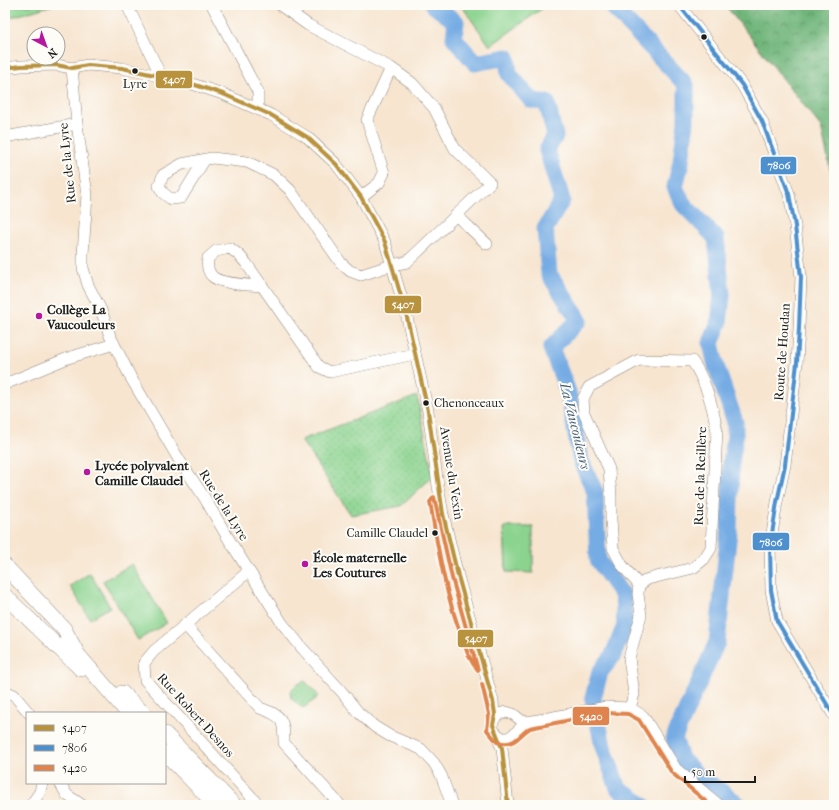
<svg xmlns="http://www.w3.org/2000/svg" width="839" height="810" font-family="'IM FELL French Canon',serif">
  <defs>
    <pattern id="grass-tufts" width="24" height="20" patternUnits="userSpaceOnUse"><rect width="24" height="20" fill="#8bd38f"/><path d="M3 7l-1-3M5 7V3M7 7l1-3M15 17l-1-3M17 17v-4M19 17l1-3" fill="none" stroke="#77b57b"/></pattern>
    <pattern id="forest-crowns" width="20" height="18" patternUnits="userSpaceOnUse"><rect width="20" height="18" fill="#70b57a"/><path d="M2 6a3 3 0 1 1 6 0M12 15a3 3 0 1 1 6 0" fill="none" stroke="#5b9263"/></pattern>
    <pattern id="park-dots" width="8" height="8" patternUnits="userSpaceOnUse"><rect width="8" height="8" fill="#8bd38f"/><path d="M2 2h.1M6 6h.1" fill="none" stroke="#77b57b" stroke-width="1.8" stroke-linecap="round"/></pattern>
  </defs>
  <rect width="100%" height="100%" fill="#fdfcf7"/>
  <filter id="ink" filterUnits="userSpaceOnUse"><feTurbulence type="fractalNoise" baseFrequency=".025" numOctaves="2"/><feDisplacementMap in="SourceGraphic" scale="8" xChannelSelector="R" yChannelSelector="G"/><feConvolveMatrix kernelMatrix="1 2 1 2 8 2 1 2 1" color-interpolation-filters="sRGB"/></filter>
  <filter id="wash" filterUnits="userSpaceOnUse"><feTurbulence type="fractalNoise" baseFrequency=".012" numOctaves="4" result="noise"/><feDisplacementMap in="SourceGraphic" scale="16" xChannelSelector="R" yChannelSelector="G"/><feGaussianBlur stdDeviation="0.9" result="paint"/><feColorMatrix in="noise" values="0 0 0 0 0 0 0 0 0 0 0 0 0 0 0 0 0 1.4 0 .05"/><feComposite in="paint" operator="in"/></filter>
  <g filter="url(#wash)">
    <rect width="100%" height="100%" fill="#f7e5d0"/>
    <polygon fill="url(#grass-tufts)" stroke="#547856" points="5,5 53,5 5,19"/>
    <g fill="url(#forest-crowns)" stroke="#46684b">
      <polygon points="725,5 834,5 834,187 821,127"/>
      <polygon points="834,399 834,429 830,423"/>
    </g>
    <g fill="url(#park-dots)" stroke="#547856">
      <polygon points="417,396 433,476 401,506 351,515 301,440"/>
      <polygon points="305,681 318,695 316,699 303,708 291,698 290,691 296,685"/>
    </g>
    <g fill="#8bd38f" stroke="#547856">
      <polygon points="461,5 547,5 490,46"/>
      <polygon points="504,527 533,527 533,573 506,572"/>
      <polygon points="132,564 167,623 138,640 103,581"/>
      <polygon points="90,573 110,607 90,619 70,586"/>
    </g>
    <g fill="none" stroke-linecap="round" stroke-linejoin="round">
      <g stroke="#76ace4" stroke-width="17">
        <polyline points="433,5 456,22 454,38 475,63 507,57 509,74 531,100 547,103 555,136 547,150 562,200 545,229 549,274 579,320 551,348 568,392 581,461 595,492 598,560 623,596 625,626 612,657 600,672 593,698 603,747 618,788 643,805"/>
        <polyline points="611,5 686,85 686,121 681,162 675,187 683,204 716,238 722,295 719,323 711,343 716,366 735,422 735,437 731,463 729,531 717,642 674,738 681,759 700,778 722,792 739,805"/>
      </g>
    </g>
  </g>
  <g filter="url(#ink)">
    <g fill="none" stroke-linecap="round" stroke-linejoin="round">
      <defs>
        <g id="minor">
          <polyline points="127,5 161,76"/>
          <polyline points="212,5 258,92 258,109"/>
          <polyline points="679,5 742,85 762,121 789,194 795,226 801,277 799,328 797,363 785,465 777,502 770,547 771,590 777,621 834,716"/>
          <polyline points="5,68 21,66 56,65 72,68 88,65 122,68 183,81 223,94 271,115 307,137 336,164 361,197 385,242 406,313 428,411 438,486 443,514 458,576 493,701 494,719"/>
          <polyline points="72,68 77,124 87,195 83,254 83,268 88,285 101,310 110,336 131,378 178,458 204,497 228,538 282,623 302,648 342,692 358,712 375,727 390,736 421,749 434,763 441,775 452,805"/>
          <polyline points="5,137 77,124"/>
          <polyline points="205,159 181,198 171,199 163,193 159,186 163,175 182,164 212,158 247,162 274,175 290,190 341,263 350,271 361,275 392,265 407,262 490,183 455,149 434,108 412,83 391,68 308,25 280,5"/>
          <polyline points="361,197 379,183 384,173 367,120 391,68"/>
          <polyline points="456,215 487,244"/>
          <path d="M 262,286 C 251,285 219,284 212,276 C 207,271 207,264 208,258 L 216,251 L 230,248 L 239,255 L 246,263 L 319,367 L 330,372 L 415,354"/>
          <polyline points="5,384 68,358 114,344"/>
          <polyline points="249,571 154,651 144,663 145,680 259,805"/>
          <path d="M 185,625 L 260,708 C 282,716 284,718 284,743 L 340,805"/>
          <polyline points="5,691 14,695 29,713"/>
          <path d="M 630,708 L 634,694 L 629,658 L 641,615 L 638,594 L 639,585 L 648,579 L 693,568 L 704,559 L 711,548 L 717,431 C 713,407 706,381 692,361 L 639,360 L 589,387 L 583,399 L 584,413 L 609,469 L 611,496 L 611,520 L 613,548 L 622,565 L 639,585"/>
          <path d="M 495,732 C 509,748 517,728 528,722 L 606,707 L 630,708 L 643,716 L 676,769 L 719,805"/>
          <polyline points="60,783 67,795 82,805"/>
          <polyline points="31,805 40,792 42,783"/>
          <polyline points="508,805 502,748 493,729 493,722 494,719 499,714 506,712 513,714 522,721 528,722"/>
        </g>
        <g id="major">
          <polyline points="5,566 64,629 78,655 128,713"/>
          <polyline points="5,596 81,669"/>
          <polyline points="122,693 143,713"/>
          <polyline points="165,734 234,805"/>
          <polyline points="165,753 216,805"/>
        </g>
      </defs>
      <use href="#minor" stroke="#8a8076" stroke-width="12"/>
      <use href="#major" stroke="#8a8076" stroke-width="16"/>
      <use href="#minor" stroke="#fff" stroke-width="11"/>
      <use href="#major" stroke="#fff" stroke-width="15"/>
      <defs>
        <polyline id="bus-1" points="5,68 21,66 56,65 72,68 88,65 122,68 183,81 223,94 271,115 307,137 336,164 361,197 385,242 406,313 428,411 443,514 458,576 493,701 495,714 493,725 502,748 508,805"/>
        <polyline id="bus-2" points="679,5 742,85 762,121 789,194 795,226 801,277 799,328 797,363 785,465 777,502 770,547 771,590 777,621 834,716"/>
        <g id="bus-3">
          <path d="M 434,497 L 452,578 L 478,670 C 469,660 466,649 462,637 C 445,594 438,548 430,502 Z"/>
          <path d="M 482,684 L 489,714 L 487,730 L 497,742 C 516,747 517,736 530,728 L 606,713 L 628,714 L 639,720 L 672,773 L 710,805"/>
        </g>
      </defs>
      <use href="#bus-1" stroke="#fdfcf7" stroke-width="7"/>
      <use href="#bus-2" stroke="#fdfcf7" stroke-width="7"/>
      <use href="#bus-3" stroke="#fdfcf7" stroke-width="7"/>
      <use href="#bus-1" stroke="#b9923e" stroke-width="4"/>
      <use href="#bus-2" stroke="#4d90cd" stroke-width="4"/>
      <use href="#bus-3" stroke="#df844e" stroke-width="4"/>
    </g>
  </g>
  <g fill="#1c1c1c" stroke="#fdfcf7" stroke-width="1.5">
    <circle cx="704" cy="37" r="3.5"/>
    <circle cx="135" cy="71" r="3.5"/>
    <circle cx="426" cy="403" r="3.5"/>
    <circle cx="435" cy="533" r="3.5"/>
  </g>
  <g fill="#b5179e" stroke="#fdfcf7" stroke-width="1.5">
    <circle cx="39" cy="316" r="4"/>
    <circle cx="87" cy="472" r="4"/>
    <circle cx="305" cy="564" r="4"/>
  </g>
  <g text-anchor="middle" dominant-baseline="central" stroke-width="4" stroke-linejoin="round" paint-order="stroke">
    <g font-size="12" fill="#1c1c1c" stroke="#fdfcf7">
      <text x="135" y="84">Lyre</text>
      <text x="434" y="403" text-anchor="start">Chenonceaux</text>
      <text x="428" y="533" text-anchor="end">Camille Claudel</text>
    </g>
    <g font-size="13" fill="#1c1c1c" stroke="#fdfcf7">
      <text transform="translate(67 163) rotate(-96)">Rue de la Lyre</text>
      <text transform="translate(782 352) rotate(-86)">Route de Houdan</text>
      <text transform="translate(452 473) rotate(81)">Avenue du Vexin</text>
      <text transform="translate(700 476) rotate(-88)">Rue de la Reillère</text>
      <text transform="translate(224 505) rotate(58)">Rue de la Lyre</text>
      <text transform="translate(196 715) rotate(48)">Rue Robert Desnos</text>
    </g>
    <g font-size="13" font-weight="bold" fill="#1c1c1c" stroke="#fdfcf7" text-anchor="start">
      <text x="47" y="309">Collège La<tspan x="47" dy="15">Vaucouleurs</tspan></text>
      <text x="95" y="465">Lycée polyvalent<tspan x="95" dy="15">Camille Claudel</tspan></text>
      <text x="313" y="557">École maternelle<tspan x="313" dy="15">Les Coutures</tspan></text>
    </g>
    <g font-size="14" font-style="italic" fill="#445d76" stroke="#fdfcf7">
      <text transform="translate(575 426) rotate(76)">La Vaucouleurs</text>
    </g>
  </g>
  <g stroke="#fdfcf7" stroke-width="1.5">
    <rect x="155" y="70" width="38" height="19" rx="4" fill="#b9923e"/>
    <rect x="760" y="156" width="37" height="19" rx="4" fill="#4d90cd"/>
    <rect x="384" y="295" width="38" height="19" rx="4" fill="#b9923e"/>
    <rect x="752" y="532" width="38" height="19" rx="4" fill="#4d90cd"/>
    <rect x="457" y="629" width="37" height="19" rx="4" fill="#b9923e"/>
    <rect x="572" y="706" width="38" height="20" rx="4" fill="#df844e"/>
  </g>
  <g font-size="11" text-anchor="middle" font-weight="bold" fill="#fff">
    <text x="174" y="83">5407</text>
    <text x="779" y="169">7806</text>
    <text x="403" y="308">5407</text>
    <text x="771" y="546">7806</text>
    <text x="476" y="642">5407</text>
    <text x="591" y="720">5420</text>
  </g>
  <rect width="839" height="810" fill="none" stroke="#fdfcf7" stroke-width="20"/>
  <rect x="26" y="712" width="140" height="72" fill="#fdfcf7" stroke="#a3a29f"/>
  <rect x="34" y="725" width="20" height="6" fill="#b9923e" stroke="#a3a29f"/>
  <text x="62" y="732" font-size="12" fill="#1c1c1c">5407</text>
  <rect x="34" y="745" width="20" height="6" fill="#4d90cd" stroke="#a3a29f"/>
  <text x="62" y="752" font-size="12" fill="#1c1c1c">7806</text>
  <rect x="34" y="765" width="20" height="6" fill="#df844e" stroke="#a3a29f"/>
  <text x="62" y="772" font-size="12" fill="#1c1c1c">5420</text>
  <g transform="translate(46 46) rotate(139)"><circle r="19" fill="#fdfcf7" stroke="#a3a29f"/>
  <path d="M0-3L7 15L0 10L-7 15Z" fill="#b5179e"/>
  <text y="-6" font-size="11" font-weight="bold" text-anchor="middle" fill="#1c1c1c">N</text>
  </g>
  <path d="M685 776v6h70v-6" fill="none" stroke="#1c1c1c" stroke-width="2"/>
  <text x="691" y="776" font-size="12" fill="#1c1c1c" stroke="#fdfcf7" stroke-width="3" paint-order="stroke">50 m</text>
</svg>
